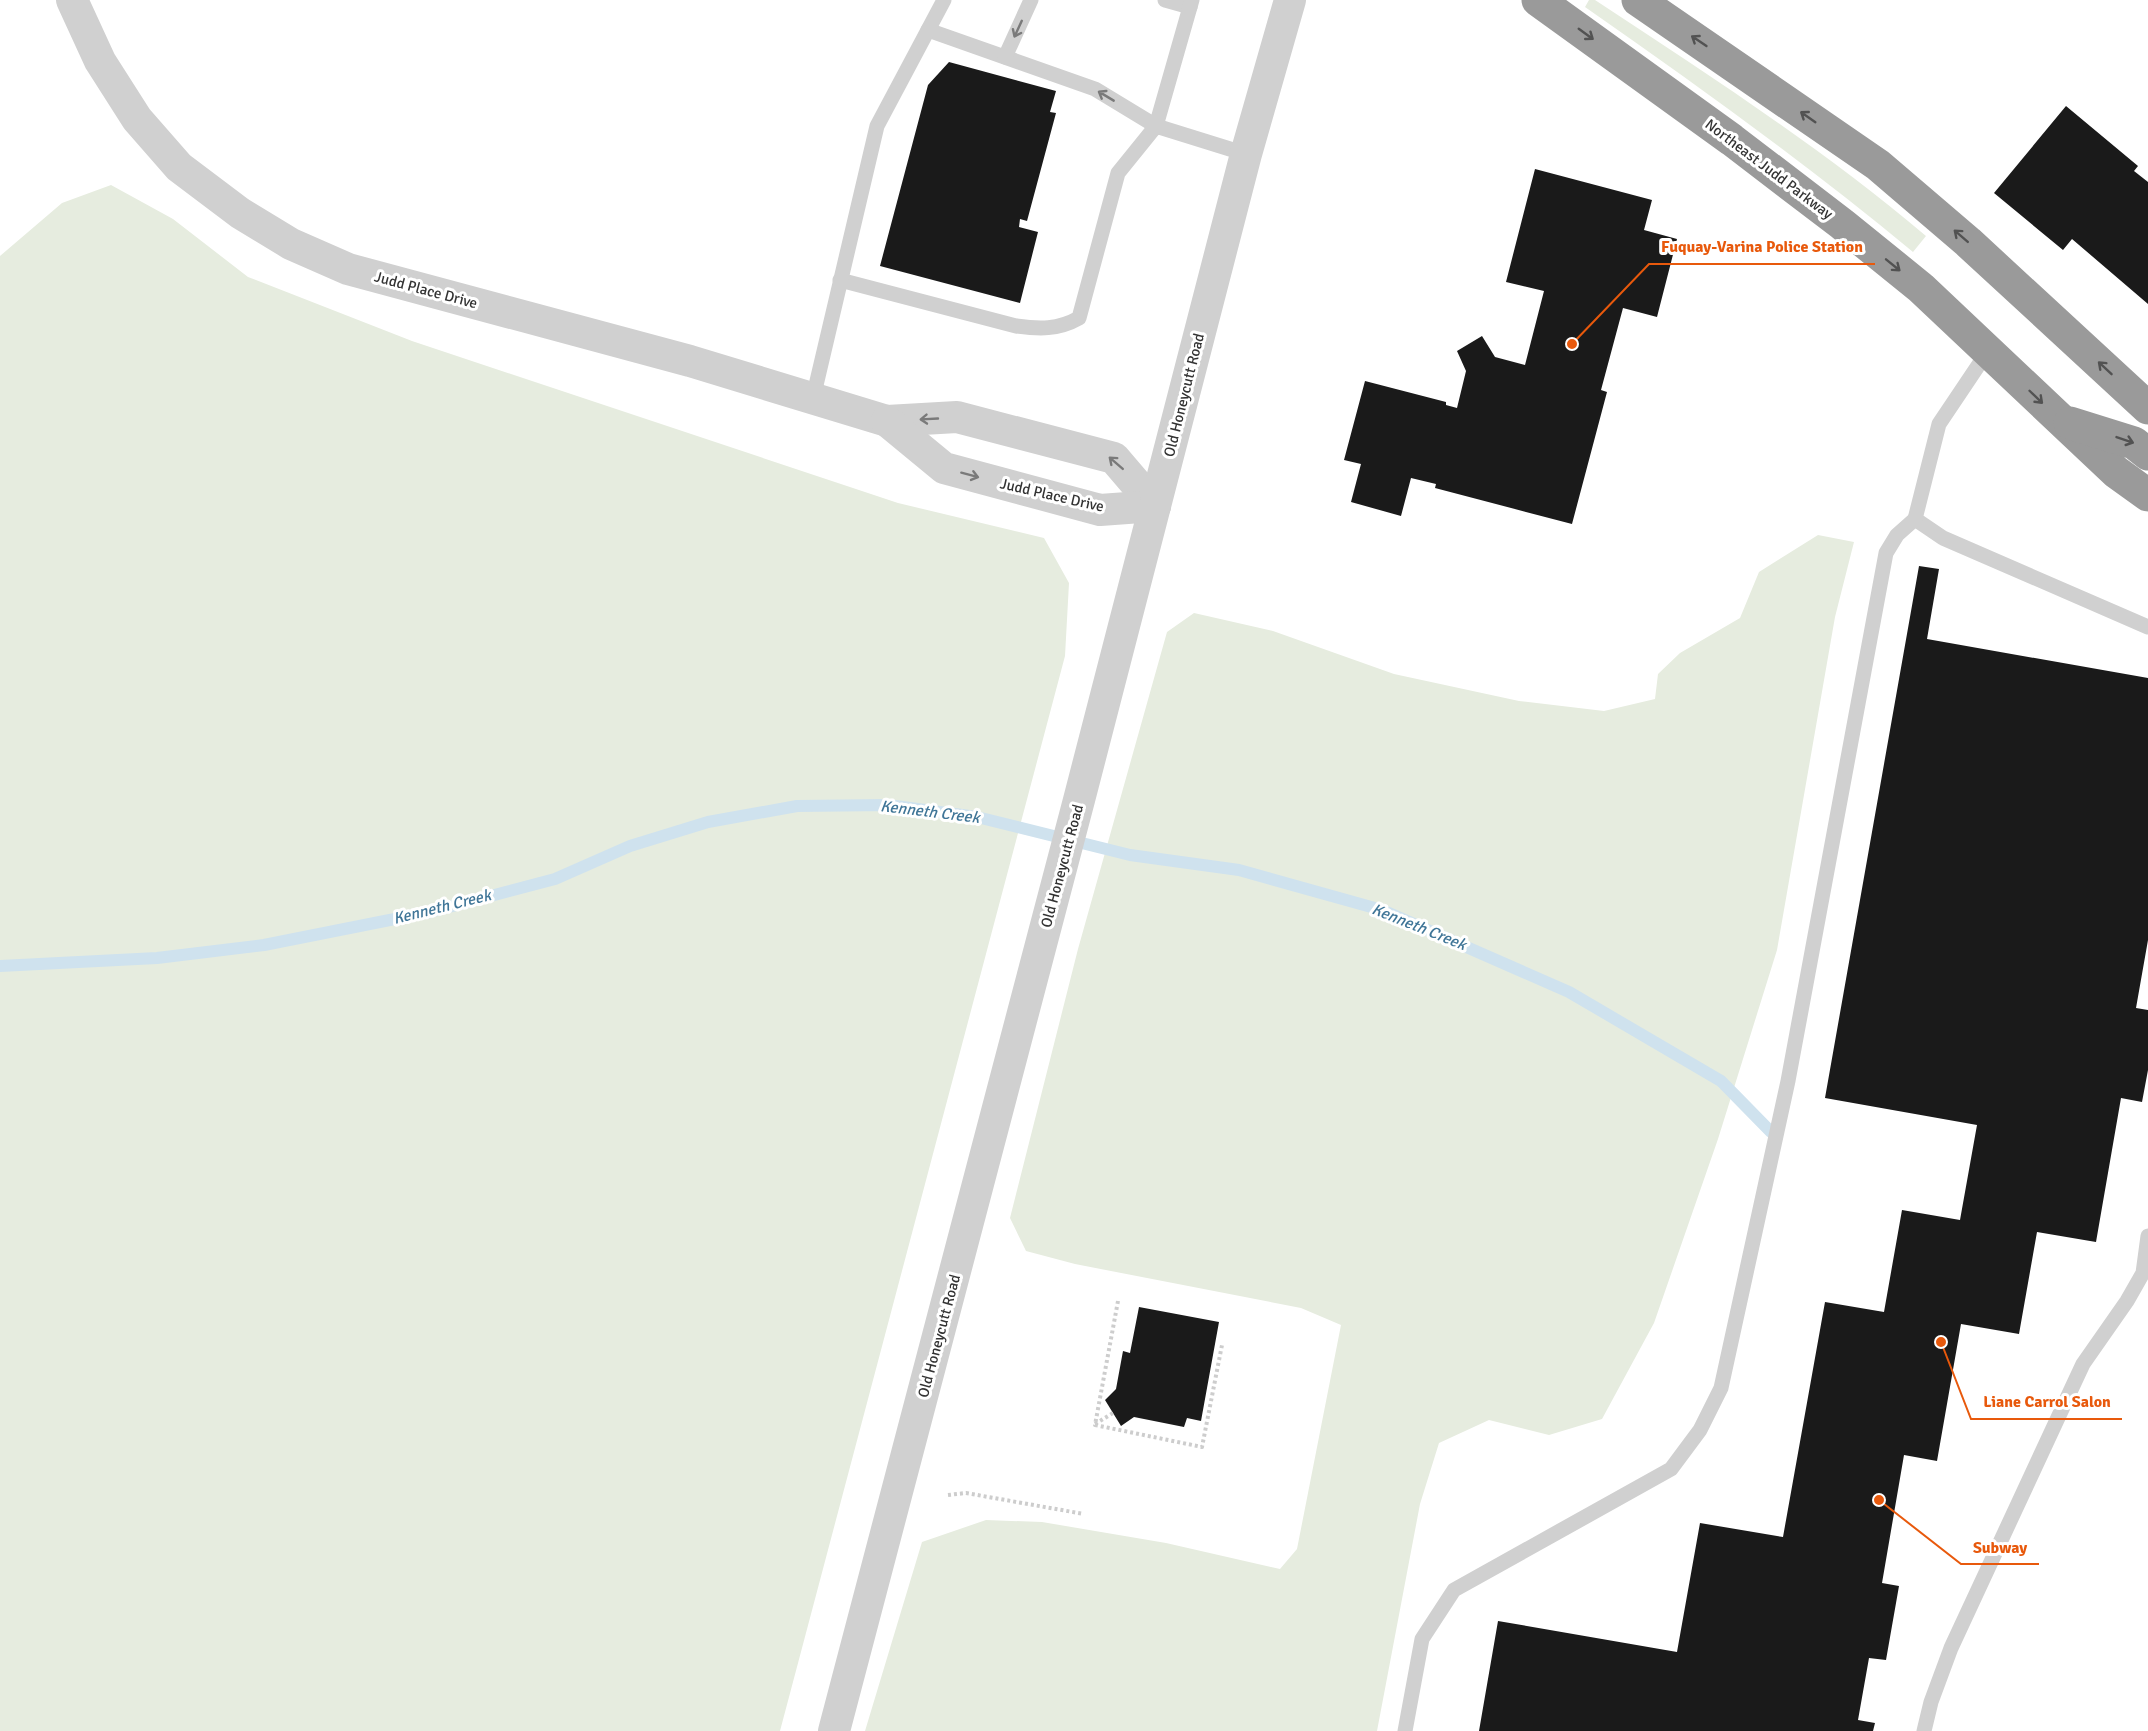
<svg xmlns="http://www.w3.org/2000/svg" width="2148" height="1731" font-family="Signika,sans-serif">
  <rect width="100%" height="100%" fill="#fff"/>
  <g fill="#e6ecdf">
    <path d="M 1589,0 L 1595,0 C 1709,75 1822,148 1926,236 L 1913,252 C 1808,165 1697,85 1585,7 Z"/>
    <polygon points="111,185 173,219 248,277 412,341 898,503 1044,538 1069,583 1065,656 780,1731 0,1731 0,256 62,203"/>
    <polygon points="1818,535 1854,542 1835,617 1777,950 1718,1139 1654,1323 1602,1419 1549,1435 1489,1420 1439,1443 1420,1504 1377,1731 865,1731 922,1542 986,1520 1042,1522 1166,1543 1280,1569 1297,1549 1341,1325 1301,1308 1075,1264 1026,1251 1010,1218 1078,949 1167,632 1194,613 1273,631 1394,674 1519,701 1604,711 1655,699 1658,674 1680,653 1740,618 1759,572"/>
  </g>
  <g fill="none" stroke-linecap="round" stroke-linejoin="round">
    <polyline stroke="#cfe2ee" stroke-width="12" points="0,966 157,958 264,945 430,912 555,879 630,846 708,822 797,806 888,805 977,817 1130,855 1239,870 1382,910 1569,992 1721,1081 1771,1132"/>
  </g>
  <g fill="#1a1a1a">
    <polygon points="949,62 1056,91 1050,112 1056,113 1027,221 1020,219 1019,227 1038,232 1020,303 880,266 928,85"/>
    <polygon points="2066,106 2138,166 2134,171 2148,182 2148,304 2072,239 2063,250 1994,193"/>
    <polygon points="1535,169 1652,200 1644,230 1677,239 1657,317 1623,308 1601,390 1607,392 1572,524 1435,488 1436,484 1411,478 1401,516 1351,502 1361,464 1344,460 1365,381 1446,402 1446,405 1457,408 1466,371 1457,351 1482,336 1495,357 1525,365 1544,291 1506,282"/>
    <polygon points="1919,566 1939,569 1927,639 2148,678 2148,940 2136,1008 2148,1010 2148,1070 2142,1102 2121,1098 2096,1242 2037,1232 2019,1334 1961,1324 1937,1461 1904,1455 1882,1583 1899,1586 1886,1660 1869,1658 1858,1720 1875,1723 1873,1731 1479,1731 1498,1621 1677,1652 1700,1523 1783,1537 1825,1302 1884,1312 1902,1210 1960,1220 1977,1125 1825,1098"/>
    <polygon points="1139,1307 1219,1322 1201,1421 1187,1418 1184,1427 1134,1417 1121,1426 1105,1400 1116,1389 1123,1351 1130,1353"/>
  </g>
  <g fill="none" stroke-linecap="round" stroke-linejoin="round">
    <g stroke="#cdcdcd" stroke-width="4" stroke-dasharray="3 3" stroke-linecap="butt">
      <polyline points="1118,1301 1095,1425 1202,1447 1222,1345"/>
      <polyline points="1095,1424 1113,1413"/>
      <polyline points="948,1495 966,1493 1084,1514"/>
    </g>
    <g stroke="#d0d0d0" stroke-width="15">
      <polyline points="1165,0 1190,7"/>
      <polyline points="928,30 1095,89 1156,126 1192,0"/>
      <polyline points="1005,57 1031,0"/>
      <path d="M 840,280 L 1016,326 C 1039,329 1058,330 1079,318 L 1118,173 L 1156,126 L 1246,154"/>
      <polyline points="1988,351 1939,424 1915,519 1943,538 2148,627"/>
      <polyline points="813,398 877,126 944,0"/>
      <polyline points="1405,1731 1422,1639 1454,1590 1671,1469 1700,1430 1721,1388 1788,1081 1886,553 1897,535 1915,519"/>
      <polyline points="1924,1731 1931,1702 1951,1648 2069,1394 2083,1364 2127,1301 2143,1273 2148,1236"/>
    </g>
    <g stroke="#d0d0d0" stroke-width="32">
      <polyline points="72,0 100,61 137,119 179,167 240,213 291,244 348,269 690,361 887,421 957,417 1114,458 1155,506"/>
      <polyline points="887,421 944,468 1100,510 1155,506"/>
      <polyline points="834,1731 1079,800 1246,154 1290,0"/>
    </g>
    <g stroke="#9a9a9a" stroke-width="33">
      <polyline points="1538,0 1732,140 1842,224 1921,288 2116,472 2148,495"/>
      <polyline points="1638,0 1878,165 1968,242 2148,408"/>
      <polyline points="2070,423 2134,443 2148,454"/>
    </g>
  </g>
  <defs><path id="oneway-shaft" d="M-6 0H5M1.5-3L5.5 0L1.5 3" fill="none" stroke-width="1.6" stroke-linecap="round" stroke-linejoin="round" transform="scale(1.5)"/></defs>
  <g stroke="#7a7a7a">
    <use href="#oneway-shaft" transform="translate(1018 29) rotate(115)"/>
    <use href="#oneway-shaft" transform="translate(1106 96) rotate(-149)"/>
    <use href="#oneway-shaft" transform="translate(929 419) rotate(177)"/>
    <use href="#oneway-shaft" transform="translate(1116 463) rotate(-139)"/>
    <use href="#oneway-shaft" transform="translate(970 475) rotate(15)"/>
  </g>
  <g stroke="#525252">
    <use href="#oneway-shaft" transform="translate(1586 34) rotate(36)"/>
    <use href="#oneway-shaft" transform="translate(1699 41) rotate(-146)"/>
    <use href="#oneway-shaft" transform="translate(1808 117) rotate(-145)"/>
    <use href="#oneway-shaft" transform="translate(1961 236) rotate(-139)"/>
    <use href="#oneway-shaft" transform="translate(1893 265) rotate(39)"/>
    <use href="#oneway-shaft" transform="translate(2105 368) rotate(-137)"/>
    <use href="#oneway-shaft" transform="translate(2036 397) rotate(44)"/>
    <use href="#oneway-shaft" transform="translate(2125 440) rotate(19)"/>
  </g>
  <g text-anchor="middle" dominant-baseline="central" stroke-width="6" stroke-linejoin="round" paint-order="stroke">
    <g font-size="15" fill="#333" stroke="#fff">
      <text transform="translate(1769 169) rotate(37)">Northeast Judd Parkway</text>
      <text transform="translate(426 290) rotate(15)">Judd Place Drive</text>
      <text transform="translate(1184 395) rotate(-76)">Old Honeycutt Road</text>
      <text transform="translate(1052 495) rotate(13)">Judd Place Drive</text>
      <text transform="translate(1062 866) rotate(-75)">Old Honeycutt Road</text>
      <text transform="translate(939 1336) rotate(-75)">Old Honeycutt Road</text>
    </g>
    <g font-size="16" font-style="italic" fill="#3f7597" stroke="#fff">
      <text transform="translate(930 812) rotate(7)">Kenneth Creek</text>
      <text transform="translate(442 907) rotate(-14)">Kenneth Creek</text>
      <text transform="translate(1419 927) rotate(22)">Kenneth Creek</text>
    </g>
  </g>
  <path fill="none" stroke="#e8590c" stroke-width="2" d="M1572 344L1649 264H1875M1941 1342L1971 1419H2122M1879 1500L1961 1564H2039"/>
  <g fill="#e8590c" stroke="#fff" stroke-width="2">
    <circle cx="1572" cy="344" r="6"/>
    <circle cx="1941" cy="1342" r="6"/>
    <circle cx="1879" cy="1500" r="6"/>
  </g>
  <g font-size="16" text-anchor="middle" font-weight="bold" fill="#e8590c" stroke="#fff" stroke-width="6" stroke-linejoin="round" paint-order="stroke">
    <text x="1762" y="252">Fuquay-Varina Police Station</text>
    <text x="2047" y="1407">Liane Carrol Salon</text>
    <text x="2000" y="1553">Subway</text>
  </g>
</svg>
